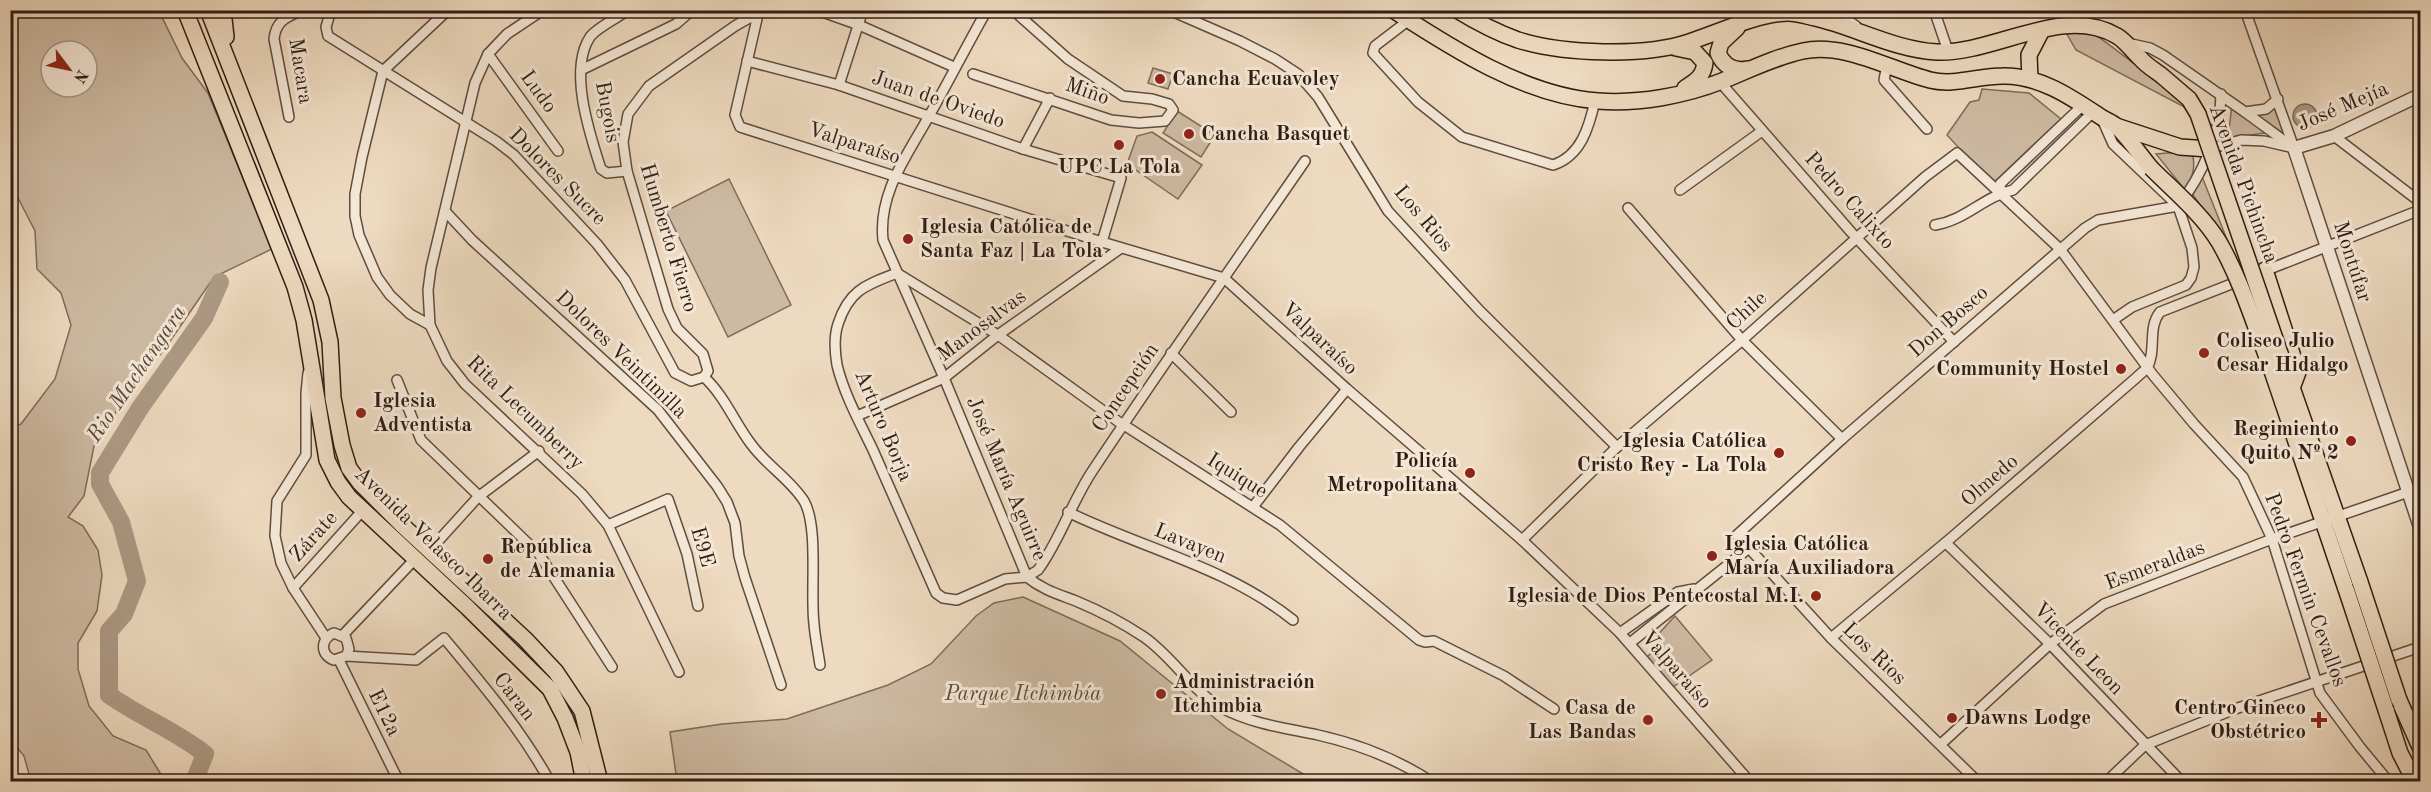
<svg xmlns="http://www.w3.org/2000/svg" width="2431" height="792" font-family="'Old Standard TT',serif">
  <rect width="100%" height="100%" fill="#eedac0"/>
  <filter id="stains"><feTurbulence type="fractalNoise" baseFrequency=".00333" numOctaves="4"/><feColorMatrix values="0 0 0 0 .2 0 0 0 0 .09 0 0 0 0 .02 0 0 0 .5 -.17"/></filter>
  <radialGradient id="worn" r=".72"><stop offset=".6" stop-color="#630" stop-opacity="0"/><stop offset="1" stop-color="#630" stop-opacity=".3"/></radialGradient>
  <g fill="#cebaa3" stroke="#7f6b5b" stroke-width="1.5" fill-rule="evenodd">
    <path d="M 11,11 L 159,11 L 182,58 L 208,93 L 272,249 L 214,277 L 164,350 L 130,390 L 94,446 L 84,496 L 68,517 L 83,526 L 98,550 L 102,575 L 97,611 L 78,643 L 78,669 L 89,706 L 113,736 L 146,750 L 165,781 L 31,781 L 24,756 L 15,745 L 11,727 L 10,428 L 21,424 L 55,379 L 71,325 L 61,293 L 37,269 L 35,231 L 18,198 L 11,195 ZM 51,51 L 87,51 L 87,87 L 51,87 Z"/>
    <polygon points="2064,29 2091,33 2100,38 2185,102 2186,108 2076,50"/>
    <polygon points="1153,68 1173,74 1168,89 1148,83"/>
    <polygon points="1982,89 2029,93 2061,119 1992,184 1947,135 1970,102 1979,100"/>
    <polygon points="2232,105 2265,133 2228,138"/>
    <polygon points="2276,106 2288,139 2254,113"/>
    <polygon points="1177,111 1215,135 1201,157 1163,133"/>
    <polygon points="1152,132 1202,165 1178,199 1127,164 1137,136"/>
    <path d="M 2180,152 L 2192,152 C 2196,167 2193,176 2185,190 L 2156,154 Z"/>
    <polygon points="2201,174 2230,247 2193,195"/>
    <polygon points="729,179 791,305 728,337 666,211"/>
    <polygon points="1023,597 1120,641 1228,729 1315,781 677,781 670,732 722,724 787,719 888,685 931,664 976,616 994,603"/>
    <polygon points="1675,616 1712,660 1673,687 1647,657 1652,652 1653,640"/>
  </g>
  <circle fill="#ad9985" stroke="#7b6757" stroke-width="1.5" cx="2305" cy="116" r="12"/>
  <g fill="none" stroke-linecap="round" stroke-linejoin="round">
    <path stroke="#ad9985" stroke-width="18" d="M 194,782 L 205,754 C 176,731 140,717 109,695 L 109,631 L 124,614 L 137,581 L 121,522 L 100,484 L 100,473 L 140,408 L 204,318 L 220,282"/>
    <defs>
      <g id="minor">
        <polyline points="331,10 326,27 328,36 496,141 514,155 597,244 625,280 675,373 691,381 704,377"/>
        <polyline points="543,10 507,34 488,54 475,83 431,268 428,290 430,325 447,361 465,384 582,494 608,525 679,672"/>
        <polyline points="759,10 735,115 740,127 1102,242 1224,278 1347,389 1522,540 1620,633 1750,782"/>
        <polyline points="817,10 859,25 954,67"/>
        <path d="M 987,10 C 967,45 949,81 929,116 C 907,156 878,193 883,240 L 944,378 L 1027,577 C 1043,590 1058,594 1076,601 C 1100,611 1123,623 1144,637 C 1172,656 1195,694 1222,708 C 1252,724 1285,728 1318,735 C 1358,744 1397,759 1432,782"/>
        <polyline points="1169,10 1240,41 1275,59 1298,74 1318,97 1388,211 1480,311 1617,447"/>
        <polyline points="1833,10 1856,26"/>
        <polyline points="1934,10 1948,51"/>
        <polyline points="2245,10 2294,148"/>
        <path d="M 1409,20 L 1375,46 L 1373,53 L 1418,102 L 1462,137 L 1553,165 C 1581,156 1589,127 1595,101"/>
        <polyline points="2127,43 2150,48 2163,55 2245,112 2266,109 2278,99"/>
        <polyline points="488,54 558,151"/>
        <polyline points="747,61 839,85 1023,149 1121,178 1102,242"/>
        <polyline points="1887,65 1884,80 1927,129"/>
        <polyline points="581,70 676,24 692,10"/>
        <polyline points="973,74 1111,120 1139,123 1165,121 1173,110 1169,104 1152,99 1123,96 1068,59 1013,10"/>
        <polyline points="1720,82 1851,232 1954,342"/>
        <polyline points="839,85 863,10"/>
        <polyline points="2245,112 2290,145"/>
        <path d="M 289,117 L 274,39 C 276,20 287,17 303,10"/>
        <polyline points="2101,117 2113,144 2178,206 2192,248 2194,267 2191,278 2186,285 2132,307 2113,320"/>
        <polyline points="2334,136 2420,202"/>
        <polyline points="1023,149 1050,98"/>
        <polyline points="2209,149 2241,140 2264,141 2294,148"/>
        <path d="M 1305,161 C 1234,264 1162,366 1093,470 C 1072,501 1060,540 1038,570 L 1027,577 L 1005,579 L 957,600 L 943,598 L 936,593 C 915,546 894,498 873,450 C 860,423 844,394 837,365 C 835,353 834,336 838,324 C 849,290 866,285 897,273 L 998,335 L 1123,425 L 1127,427 L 1280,525 L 1419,640 L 1425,642 L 1434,641 L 1504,676 L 1554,709"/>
        <path d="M 627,171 L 607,173 L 601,169 C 590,135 568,70 590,37 C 596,28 619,17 628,10"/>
        <polyline points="1680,190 1762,131"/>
        <polyline points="2001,193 2000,184 2083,105"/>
        <polyline points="1628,208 1742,340 1842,439"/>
        <polyline points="445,211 472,240 658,410 717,486 727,502 735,523 739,556 745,578 781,685"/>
        <path d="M 1935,225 C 1966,220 1983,197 2013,190 L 2093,112"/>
        <polyline points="430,325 410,314 390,295 377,277 359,235 355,216 355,194 362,157 383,71 448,10"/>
        <polyline points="1171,353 1231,412"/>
        <polyline points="308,373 306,393 306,455 277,501 275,536 281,563 293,588 326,638"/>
        <polyline points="704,377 708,371 703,354 677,328 668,309 627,171 623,142 628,114 649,86 735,26 749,18 756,18"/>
        <path d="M 704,377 C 724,395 735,423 751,444 C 766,465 790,479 804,501 C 819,527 810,593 814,624 C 815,637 818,651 820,665"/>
        <polyline points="397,380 421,440 539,554 612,667"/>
        <polyline points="857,416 944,378 998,335 1121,248"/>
        <polyline points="1253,507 1299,447 1347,389"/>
        <path d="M 1068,512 C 1144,549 1227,567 1293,620"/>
        <polyline points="608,525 668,499 687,554 698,606"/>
        <polyline points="1522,540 1617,447 1740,342 1925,177 1957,153 2060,249 2153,375 2194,424 2243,477 2272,539 2320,693 2360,747 2389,782"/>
        <polyline points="1946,543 2050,644 2182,782"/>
        <polyline points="430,550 478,497 539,451"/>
        <polyline points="293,588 363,510"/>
        <polyline points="1620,633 1678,592 1694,589"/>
        <polyline points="343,635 415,559"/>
        <path d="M 1831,638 L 1951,538 L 2136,378 C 2139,375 2144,371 2147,368 C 2157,351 2147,328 2160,312 L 2420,210"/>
        <polyline points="1630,643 1749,548"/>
        <path d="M 346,656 L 349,649 L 346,638 L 334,633 C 320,639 320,655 334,660 L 346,656 L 416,660 L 444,638 C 482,684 521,729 550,782"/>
        <polyline points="339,660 399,782"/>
        <polyline points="2408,722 2420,714"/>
        <polyline points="1941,744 2050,644 2104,604 2272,539 2420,488"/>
        <path d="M 1978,782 L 1831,638 L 1737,535 L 1842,439 L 2085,228 L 2098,220 L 2178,206 C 2202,176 2221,133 2221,94"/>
        <polyline points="2106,782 2145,745 2235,709 2420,647"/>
      </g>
      <polyline id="tertiary" points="2420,95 2334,136 2294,148 2420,527"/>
      <g id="primary">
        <polyline points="185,10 295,287 304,320 327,460 338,482 349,497 468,608 550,689 565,718 578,752 584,782"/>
        <polyline points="208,10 321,300 330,342 333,398 342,445 349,468 360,483 402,525 525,639 556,672 582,711 600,782"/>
        <polyline points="223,10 226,37"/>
        <path d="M 1393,10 C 1453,49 1526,96 1598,101 C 1639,104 1684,96 1722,81 C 1749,70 1775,57 1803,51 C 1844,42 1891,70 1930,80 C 1954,86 1978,76 2002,76 C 2039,75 2071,97 2101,117 C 2105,120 2112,122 2116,126 C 2129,138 2140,155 2151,168"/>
        <path d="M 1457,10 C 1475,21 1498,33 1518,40 C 1563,54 1644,57 1689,42 C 1717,33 1759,13 1788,13 C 1797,13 1806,16 1815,18 C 1855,27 1895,50 1937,52 C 1995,54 2063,4 2117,36 C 2127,42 2132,51 2140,58 C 2146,65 2154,70 2161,75"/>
        <path d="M 1737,28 L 1721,43 L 1718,53 C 1723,65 1733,72 1747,69"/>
        <path d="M 1676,48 L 1695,52 L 1705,63 C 1703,77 1696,81 1685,88"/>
        <polyline points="2030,79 2029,55 2041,32"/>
        <polyline points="2116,126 2180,147 2209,149"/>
        <polyline points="2265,270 2298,372 2292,388"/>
        <polyline points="2282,359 2360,582"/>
        <polyline points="2270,365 2346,589"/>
        <polyline points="2399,700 2420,747"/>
        <polyline points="2386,710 2400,753 2415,782"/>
      </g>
    </defs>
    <use href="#minor" stroke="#604c3e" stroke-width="12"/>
    <use href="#tertiary" stroke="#604c3e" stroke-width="15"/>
    <use href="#primary" stroke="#301c13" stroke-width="18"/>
    <use href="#minor" stroke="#f4e7d6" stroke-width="9"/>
    <use href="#tertiary" stroke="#f4e7d6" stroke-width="12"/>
    <use href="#primary" stroke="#eedac0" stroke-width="15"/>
    <defs>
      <g id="primary-bridge">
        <polyline points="2161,75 2189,99 2198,114 2282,359"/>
        <path d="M 2151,168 C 2174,191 2202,214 2219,242 C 2241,280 2254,324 2270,365"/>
        <polyline points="2360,582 2399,700"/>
        <polyline points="2346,589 2386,710"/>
      </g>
    </defs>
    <use href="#primary-bridge" stroke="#301c13" stroke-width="18" stroke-linecap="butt"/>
    <use href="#primary-bridge" stroke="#eedac0" stroke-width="15"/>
  </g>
  <g fill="#8f2418" stroke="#f4e7d6" stroke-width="2">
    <circle cx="1160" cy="79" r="6"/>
    <circle cx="1189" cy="134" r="6"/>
    <circle cx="1119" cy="145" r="6"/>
    <circle cx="908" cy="239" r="6"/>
    <circle cx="2204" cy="353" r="6"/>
    <circle cx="2121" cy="369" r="6"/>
    <circle cx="361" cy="413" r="6"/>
    <circle cx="2351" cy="441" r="6"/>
    <circle cx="1779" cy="453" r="6"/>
    <circle cx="1470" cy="473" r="6"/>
    <circle cx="1712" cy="556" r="6"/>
    <circle cx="488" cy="559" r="6"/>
    <circle cx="1816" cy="596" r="6"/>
    <circle cx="1161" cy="694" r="6"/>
    <circle cx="1952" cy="718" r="6"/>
    <circle cx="1648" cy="720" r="6"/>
    <path d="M2316 711h6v6h6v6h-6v6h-6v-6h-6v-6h6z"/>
  </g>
  <g text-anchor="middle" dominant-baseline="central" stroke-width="6" stroke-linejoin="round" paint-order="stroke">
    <g font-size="21" fill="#301c13" stroke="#f4e7d6">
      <text transform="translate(300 71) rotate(81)">Macara</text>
      <text transform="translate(538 92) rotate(54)">Ludo</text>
      <text transform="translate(1087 92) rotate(19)">Miño</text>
      <text transform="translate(938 100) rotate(19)">Juan de Oviedo</text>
      <text transform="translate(2343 107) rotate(-23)">José Mejía</text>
      <text transform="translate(607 112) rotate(79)">Bugois</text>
      <text transform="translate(854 144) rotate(18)">Valparaíso</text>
      <text transform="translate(557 177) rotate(45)">Dolores Sucre</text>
      <text transform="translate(2243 184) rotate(70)">Avenida Pichincha</text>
      <text transform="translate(1849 201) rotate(48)">Pedro Calixto</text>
      <text transform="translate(1423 219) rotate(50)">Los Rios</text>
      <text transform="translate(668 238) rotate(73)">Humberto Fierro</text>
      <text transform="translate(2352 262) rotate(72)">Montúfar</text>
      <text transform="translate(1747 311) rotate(-42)">Chile</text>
      <text transform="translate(1949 322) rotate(-41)">Don Bosco</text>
      <text transform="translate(982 326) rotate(-37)">Manosalvas</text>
      <text transform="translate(1319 339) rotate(43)">Valparaíso</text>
      <text transform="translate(621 355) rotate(44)">Dolores Veintimilla</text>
      <text transform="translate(1126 388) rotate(-56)">Concepción</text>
      <text transform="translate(525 413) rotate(44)">Rita Lecumberry</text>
      <text transform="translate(883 426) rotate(67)">Arturo Borja</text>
      <text transform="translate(1237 476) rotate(32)">Iquique</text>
      <text transform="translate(1006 479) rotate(67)">José María Aguirre</text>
      <text transform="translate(1990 481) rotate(-41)">Olmedo</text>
      <text transform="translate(314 537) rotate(-48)">Zárate</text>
      <text transform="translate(433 544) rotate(44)">Avenida Velasco Ibarra</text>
      <text transform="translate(1190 544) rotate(22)">Lavayen</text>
      <text transform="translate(702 547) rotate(74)">E9E</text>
      <text transform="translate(2155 566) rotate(-21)">Esmeraldas</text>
      <text transform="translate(2305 590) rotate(70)">Pedro Fermin Cevallos</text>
      <text transform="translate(2078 649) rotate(46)">Vicente Leon</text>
      <text transform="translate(1874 654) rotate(44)">Los Rios</text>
      <text transform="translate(1676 670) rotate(49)">Valparaíso</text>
      <text transform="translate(514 697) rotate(52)">Caran</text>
      <text transform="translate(384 713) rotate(64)">E12a</text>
    </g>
    <g font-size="21" font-weight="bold" fill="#301c13" stroke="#f4e7d6" text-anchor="start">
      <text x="1172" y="79">Cancha Ecuavoley</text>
      <text x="1201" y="134">Cancha Basquet</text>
      <text x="1119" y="167" text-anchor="middle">UPC La Tola</text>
      <text x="920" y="227">Iglesia Católica de<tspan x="920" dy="24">Santa Faz | La Tola</tspan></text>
      <text x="2216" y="341">Coliseo Julio<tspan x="2216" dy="24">Cesar Hidalgo</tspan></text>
      <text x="2109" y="369" text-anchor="end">Community Hostel</text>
      <text x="373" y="401">Iglesia<tspan x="373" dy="24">Adventista</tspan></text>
      <text x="2339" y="429" text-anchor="end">Regimiento<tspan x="2339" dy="24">Quito Nº 2</tspan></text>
      <text x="1767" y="441" text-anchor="end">Iglesia Católica<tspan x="1767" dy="24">Cristo Rey - La Tola</tspan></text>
      <text x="1458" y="461" text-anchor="end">Policía<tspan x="1458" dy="24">Metropolitana</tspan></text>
      <text x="1724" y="544">Iglesia Católica<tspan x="1724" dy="24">María Auxiliadora</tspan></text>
      <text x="500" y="547">República<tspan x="500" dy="24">de Alemania</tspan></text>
      <text x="1804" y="596" text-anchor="end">Iglesia de Dios Pentecostal M.I.</text>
      <text x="1173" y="682">Administración<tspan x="1173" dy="24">Itchimbia</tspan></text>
      <text x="1636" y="708" text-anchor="end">Casa de<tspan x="1636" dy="24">Las Bandas</tspan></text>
      <text x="2306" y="708" text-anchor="end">Centro Gineco<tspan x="2306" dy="24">Obstétrico</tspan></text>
      <text x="1964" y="718">Dawns Lodge</text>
    </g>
    <g font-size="21" font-style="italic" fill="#5f4b3e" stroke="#f4e7d6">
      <text x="1023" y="694">Parque Itchimbía</text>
    </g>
    <g font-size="22" font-style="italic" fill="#5c483b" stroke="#f4e7d6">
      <text transform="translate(137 374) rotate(-56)">Rio Machangara</text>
    </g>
  </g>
  <rect width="2431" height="792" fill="none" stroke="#eedac0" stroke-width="36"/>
  <rect x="12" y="12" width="2407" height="768" fill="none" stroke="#301c13" stroke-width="3"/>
  <rect x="18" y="18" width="2395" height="756" fill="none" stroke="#301c13" stroke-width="1.5"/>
  <g transform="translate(69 69) rotate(122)"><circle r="28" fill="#f4e7d6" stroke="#a69688" stroke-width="1.5"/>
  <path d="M0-4.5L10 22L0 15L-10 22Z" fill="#8f2418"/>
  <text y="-9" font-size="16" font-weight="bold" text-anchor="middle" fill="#301c13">N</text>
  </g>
  <rect width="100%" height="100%" filter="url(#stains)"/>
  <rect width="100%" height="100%" fill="url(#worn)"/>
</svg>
